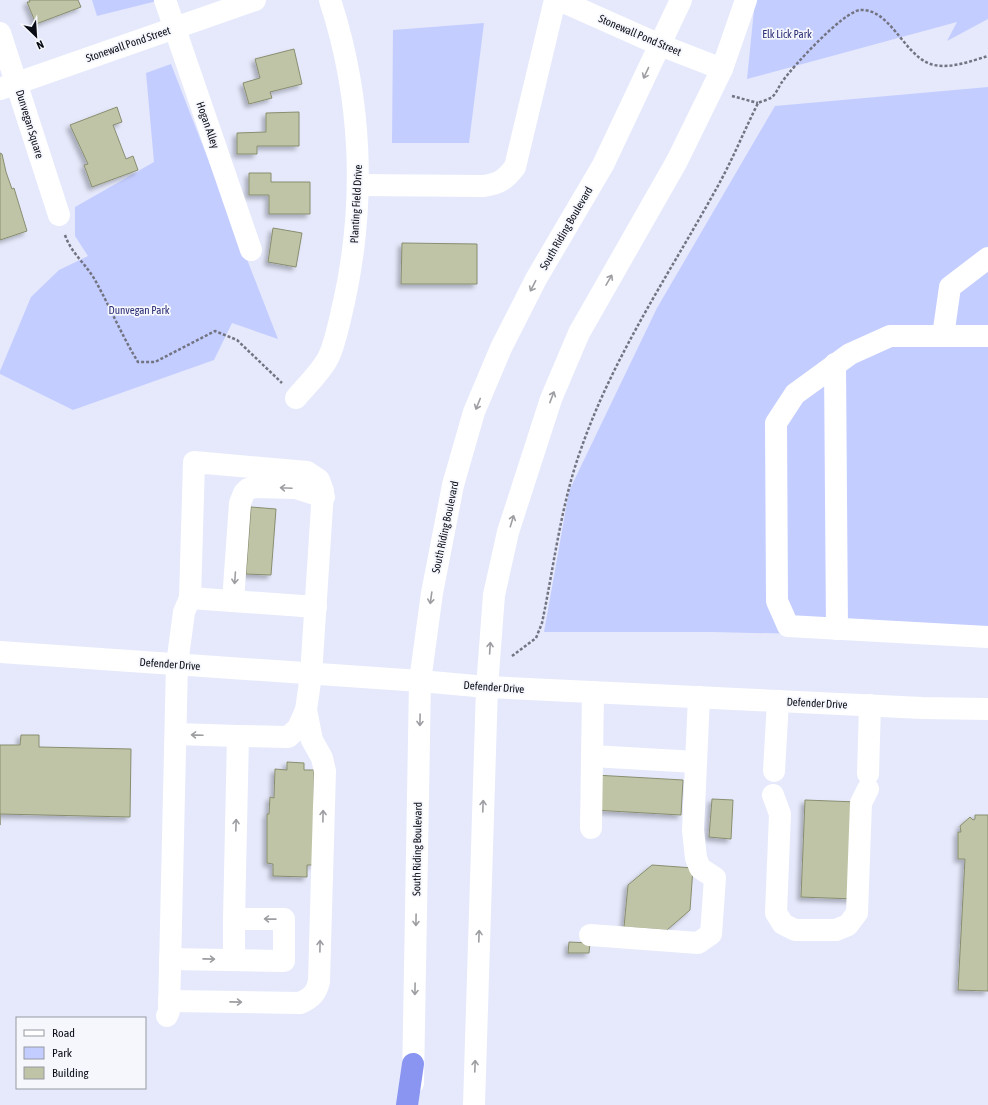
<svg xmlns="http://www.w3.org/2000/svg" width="988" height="1105" font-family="'Asap Condensed',sans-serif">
  <defs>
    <filter id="shadow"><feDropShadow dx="-3.5" dy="3.5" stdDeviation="2" flood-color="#0004"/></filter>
  </defs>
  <rect width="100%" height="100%" fill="#e5e9fb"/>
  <g fill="#c4cdff">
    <polygon points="92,0 157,0 157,1 97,16"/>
    <polygon points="755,0 988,0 988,19 947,41 957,22 747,79"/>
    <polygon points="484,23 469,143 392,143 393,30"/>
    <polygon points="171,64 278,339 232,323 214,360 73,410 0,374 0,371 31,297 59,270 88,256 75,236 75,207 154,162 146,73"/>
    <polygon points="988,87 988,638 712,632 544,632 569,491 657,308 775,106"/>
  </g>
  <g fill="#bec4a5" stroke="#898e71" filter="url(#shadow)">
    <polygon points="29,0 78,0 81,7 36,24 27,2 30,2"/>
    <polygon points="294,49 302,84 270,92 272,98 249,104 243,83 260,78 255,59"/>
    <polygon points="117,107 122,122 113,125 126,159 133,156 138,170 92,187 84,165 88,164 70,125"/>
    <polygon points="299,112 299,146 257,146 257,154 237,154 237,133 266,132 266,113"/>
    <polygon points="0,153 2,154 6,172 12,189 14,188 27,231 0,240"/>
    <polygon points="249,173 271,173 271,182 310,182 310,214 269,214 269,195 249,195"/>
    <polygon points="273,228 302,233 296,267 268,262"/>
    <polygon points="402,243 477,244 477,284 401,284"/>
    <polygon points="251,507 276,509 271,575 246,574"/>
    <polygon points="21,735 39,735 39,747 131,749 130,817 0,814 0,825 0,745 20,745"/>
    <polygon points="287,762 304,763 304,770 314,770 313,865 307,865 307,877 273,876 273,864 267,863 267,814 269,814 270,797 274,798 275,769 287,770"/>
    <polygon points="595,775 683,780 681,815 593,810"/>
    <polygon points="712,799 733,800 731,839 709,837"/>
    <polygon points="805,800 857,802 854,899 801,897"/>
    <polygon points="975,815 988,815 988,991 958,990 965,859 958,859 958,832 961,832 960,826 970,817 973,820 975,819"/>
    <polygon points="652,865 693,868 690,910 667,930 624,927 628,885"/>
    <polygon points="569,942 590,943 589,953 568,953"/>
  </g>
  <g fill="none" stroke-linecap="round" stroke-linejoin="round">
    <g stroke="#727482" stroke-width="2.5" stroke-dasharray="3 2" stroke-linecap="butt">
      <polyline points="732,96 758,103"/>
      <path d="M 65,235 C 71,253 86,264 95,280 C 110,307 122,336 138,362 L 155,362 L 215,331 L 237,340 L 282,383"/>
      <path d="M 512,656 L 536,638 L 542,623 C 554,566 561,504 581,449 C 614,354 672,270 720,182 C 734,156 745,129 758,103 C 762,101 768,100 772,97 C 776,94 779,86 782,82 C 793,66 843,12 860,10 C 889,8 903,52 928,63 C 946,71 971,61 988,56"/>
    </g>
    <g stroke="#fff" stroke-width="22">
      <polyline points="165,0 251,250"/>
      <polyline points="559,0 660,45 722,69"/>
      <polyline points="0,33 59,215"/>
      <polyline points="0,89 255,0"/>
      <path d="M 358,185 L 483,186 C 499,184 505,180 515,167 L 555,0"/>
      <polyline points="943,336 950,287 988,258"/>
      <polyline points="988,336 890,336 850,354 795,394 776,423 777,601 788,626 988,637"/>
      <polyline points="835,364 837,629"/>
      <path d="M 296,398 C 306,386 319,374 327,360 C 335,347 340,318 344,302 C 366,202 362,98 330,0"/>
      <polyline points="190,598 316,607"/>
      <polyline points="233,601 240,503 244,493 248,489 255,487 296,488 324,497"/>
      <polyline points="0,652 420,681 487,687 922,708 988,709"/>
      <polyline points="592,756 696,762"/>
      <polyline points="774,771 778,701"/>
      <polyline points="868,774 870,705"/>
      <polyline points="773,795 780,814 776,913 783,924 795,930 836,930 848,925 857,913 861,803 868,789"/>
      <polyline points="591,828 593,692"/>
      <polyline points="234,919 234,960"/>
      <polyline points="590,935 698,943 711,934 715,878 700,868 696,858 693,830 699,697"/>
      <polyline points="170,959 284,961 284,919 234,919 238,736 176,734"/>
      <path d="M 169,1001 L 300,1003 C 312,998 317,992 319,981 L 325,771 L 322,758 L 312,740 L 306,710"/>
      <polyline points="167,1016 169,1011 177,664 184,612 190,598 194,462 307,472 319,480 323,491 311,675 306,710 298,728 288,737 238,736"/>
      <polyline points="413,1083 420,681 432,593 453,485 474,412 501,348 536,279 603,165 681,0"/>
      <polyline points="474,1105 487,687 494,595 508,532 551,399 579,333 677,161 722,69 746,0"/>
    </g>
    <polyline stroke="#8995f0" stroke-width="22" points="407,1105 413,1064"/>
  </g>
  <defs><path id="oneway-shaft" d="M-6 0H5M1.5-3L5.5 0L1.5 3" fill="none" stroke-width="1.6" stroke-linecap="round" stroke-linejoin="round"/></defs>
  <g stroke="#9d9ea2">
    <use href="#oneway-shaft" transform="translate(646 73) rotate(115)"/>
    <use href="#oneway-shaft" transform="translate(609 280) rotate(-60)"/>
    <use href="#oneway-shaft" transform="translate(533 286) rotate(117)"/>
    <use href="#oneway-shaft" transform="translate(552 397) rotate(-69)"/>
    <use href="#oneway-shaft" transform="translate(478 404) rotate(112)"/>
    <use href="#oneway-shaft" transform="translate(286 488) rotate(-177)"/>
    <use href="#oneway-shaft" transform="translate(512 521) rotate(-73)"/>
    <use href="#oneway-shaft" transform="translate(235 578) rotate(94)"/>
    <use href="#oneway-shaft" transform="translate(431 598) rotate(98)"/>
    <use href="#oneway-shaft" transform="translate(490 648) rotate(-86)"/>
    <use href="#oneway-shaft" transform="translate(420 720) rotate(91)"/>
    <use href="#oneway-shaft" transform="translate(197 735) rotate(-178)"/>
    <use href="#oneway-shaft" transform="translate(483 806) rotate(-88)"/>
    <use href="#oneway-shaft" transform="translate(323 816) rotate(-89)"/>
    <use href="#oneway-shaft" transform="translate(236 825) rotate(-88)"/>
    <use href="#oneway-shaft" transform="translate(270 919) rotate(-179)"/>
    <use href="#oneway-shaft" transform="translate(416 920) rotate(91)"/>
    <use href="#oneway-shaft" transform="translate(479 936) rotate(-88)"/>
    <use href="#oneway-shaft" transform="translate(320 946) rotate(-89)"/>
    <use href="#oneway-shaft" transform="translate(209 959) rotate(1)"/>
    <use href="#oneway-shaft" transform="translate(415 989) rotate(91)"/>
    <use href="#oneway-shaft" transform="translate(236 1002) rotate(1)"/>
    <use href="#oneway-shaft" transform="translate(475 1066) rotate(-88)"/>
  </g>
  <g text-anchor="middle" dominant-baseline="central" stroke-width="3.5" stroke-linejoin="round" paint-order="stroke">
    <g font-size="11" fill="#2b2d75" stroke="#f5f7fd">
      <text x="787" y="34">Elk Lick Park</text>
      <text x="139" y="310">Dunvegan Park</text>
    </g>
    <g font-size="11" fill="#0a0c16" stroke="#f5f7fd">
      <text transform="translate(640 35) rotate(23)">Stonewall Pond Street</text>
      <text transform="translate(128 44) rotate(-19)">Stonewall Pond Street</text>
      <text transform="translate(30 124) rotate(73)">Dunvegan Square</text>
      <text transform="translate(208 125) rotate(71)">Hogan Alley</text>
      <text transform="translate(356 204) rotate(-87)">Planting Field Drive</text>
      <text transform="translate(566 228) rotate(-60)">South Riding Boulevard</text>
      <text transform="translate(445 527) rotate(-78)">South Riding Boulevard</text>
      <text transform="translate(170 664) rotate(4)">Defender Drive</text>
      <text transform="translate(494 687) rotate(4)">Defender Drive</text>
      <text transform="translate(817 703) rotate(3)">Defender Drive</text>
      <text transform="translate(417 849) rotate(-89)">South Riding Boulevard</text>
    </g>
  </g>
  <rect x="16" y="1017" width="130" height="72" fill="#f5f7fd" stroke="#9799a1"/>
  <rect x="24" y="1030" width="20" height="6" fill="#ffffff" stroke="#9799a1"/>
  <text x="52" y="1037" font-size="12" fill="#0a0c16">Road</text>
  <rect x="24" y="1047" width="20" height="12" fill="#c4cdff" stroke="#9799a1"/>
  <text x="52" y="1057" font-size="12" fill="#0a0c16">Park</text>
  <rect x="24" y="1067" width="20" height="12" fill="#bec4a5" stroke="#9799a1"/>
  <text x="52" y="1077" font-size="12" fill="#0a0c16">Building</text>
  <g transform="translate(36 36) rotate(155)" stroke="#f5f7fd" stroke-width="3" paint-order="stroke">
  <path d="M0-3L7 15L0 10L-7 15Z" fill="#0a0c16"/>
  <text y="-6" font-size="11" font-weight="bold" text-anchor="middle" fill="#0a0c16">N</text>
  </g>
</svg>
